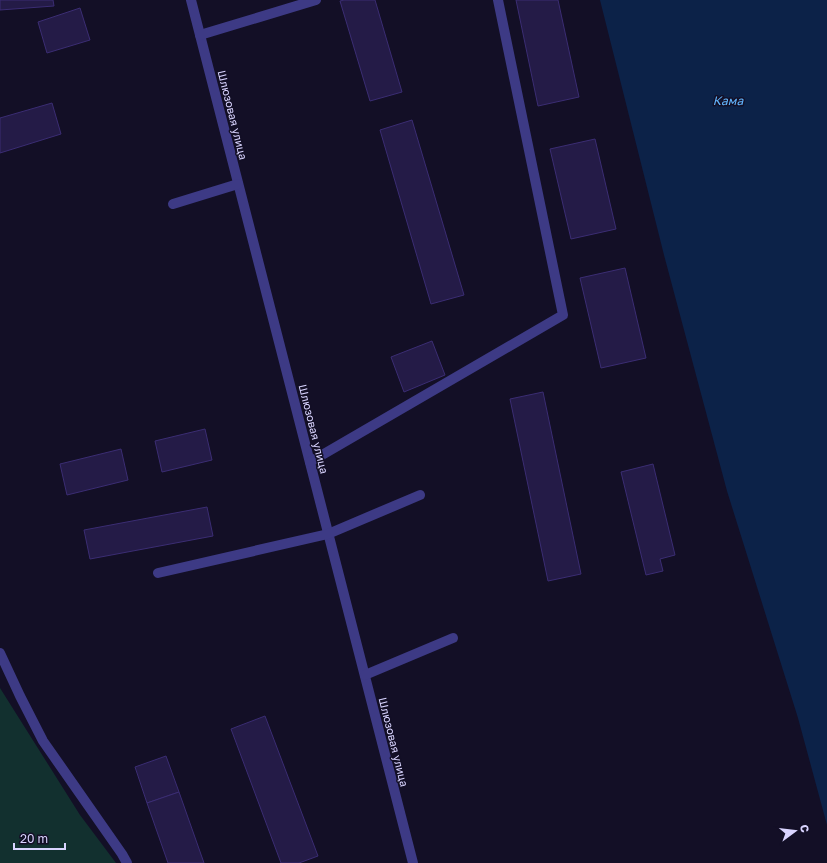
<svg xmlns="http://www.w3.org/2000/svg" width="827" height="863" font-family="'Golos Text',sans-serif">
  <rect width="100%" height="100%" fill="#130f26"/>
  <polygon fill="#12302f" points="0,688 80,815 116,863 0,863"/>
  <polygon fill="#0c2248" points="600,0 827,0 827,825 798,718 727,491 664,255"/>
  <g fill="#241b47" stroke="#3b2d73">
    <polygon points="0,0 53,0 54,6 0,10"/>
    <polygon points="344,0 375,0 402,92 370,101 340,1"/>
    <polygon points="516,0 558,0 579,97 538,106"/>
    <polygon points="80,8 90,40 47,53 38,22"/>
    <polygon points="52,103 61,134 0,153 0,118"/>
    <polygon points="412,120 464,295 431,304 380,130"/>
    <polygon points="595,139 616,229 571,239 550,149"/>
    <polygon points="625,268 646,358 601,368 580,278"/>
    <polygon points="432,341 445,375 404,392 391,357"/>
    <polygon points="543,392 581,574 548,581 510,399"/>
    <polygon points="205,429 212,460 162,472 155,441"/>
    <polygon points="121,449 128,480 67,495 60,464"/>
    <polygon points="653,464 675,555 660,559 663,571 646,575 621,472"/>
    <polygon points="207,507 213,536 90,559 84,530"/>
    <polygon points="265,716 318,856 299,863 281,863 231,729"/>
    <polygon points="166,756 179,792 147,803 135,767"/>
    <polygon points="179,792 204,863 168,863 147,803"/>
  </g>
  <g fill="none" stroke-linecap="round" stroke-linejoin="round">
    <g stroke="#3d3a85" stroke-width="10">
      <polyline points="191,0 413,863"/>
      <polyline points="200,35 316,0"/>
      <polyline points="173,204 238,184"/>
      <polyline points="310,462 563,315 498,0"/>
      <polyline points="158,573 328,534 420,495"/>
      <polyline points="0,653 20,696 43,741 122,854 127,863"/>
      <polyline points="365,675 453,638"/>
    </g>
  </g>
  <g text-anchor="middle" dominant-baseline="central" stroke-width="3" stroke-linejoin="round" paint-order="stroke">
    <g font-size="11" fill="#d9d4ff" stroke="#130f26">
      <text transform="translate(233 115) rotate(76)">Шлюзовая улица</text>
      <text transform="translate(314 429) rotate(76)">Шлюзовая улица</text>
      <text transform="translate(394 742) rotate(76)">Шлюзовая улица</text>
    </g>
    <g font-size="12" font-style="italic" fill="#62b6ff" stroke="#130f26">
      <text x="728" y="100">Кама</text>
    </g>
  </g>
  <g transform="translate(795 831) rotate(75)" stroke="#130f26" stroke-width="3" paint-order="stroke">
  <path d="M0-3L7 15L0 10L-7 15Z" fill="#d9d4ff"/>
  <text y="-6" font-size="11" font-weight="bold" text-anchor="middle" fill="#d9d4ff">С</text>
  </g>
  <path d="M14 843v6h51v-6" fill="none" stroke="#d9d4ff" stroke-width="2"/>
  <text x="20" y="843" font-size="12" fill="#d9d4ff" stroke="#130f26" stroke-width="3" paint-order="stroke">20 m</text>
</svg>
